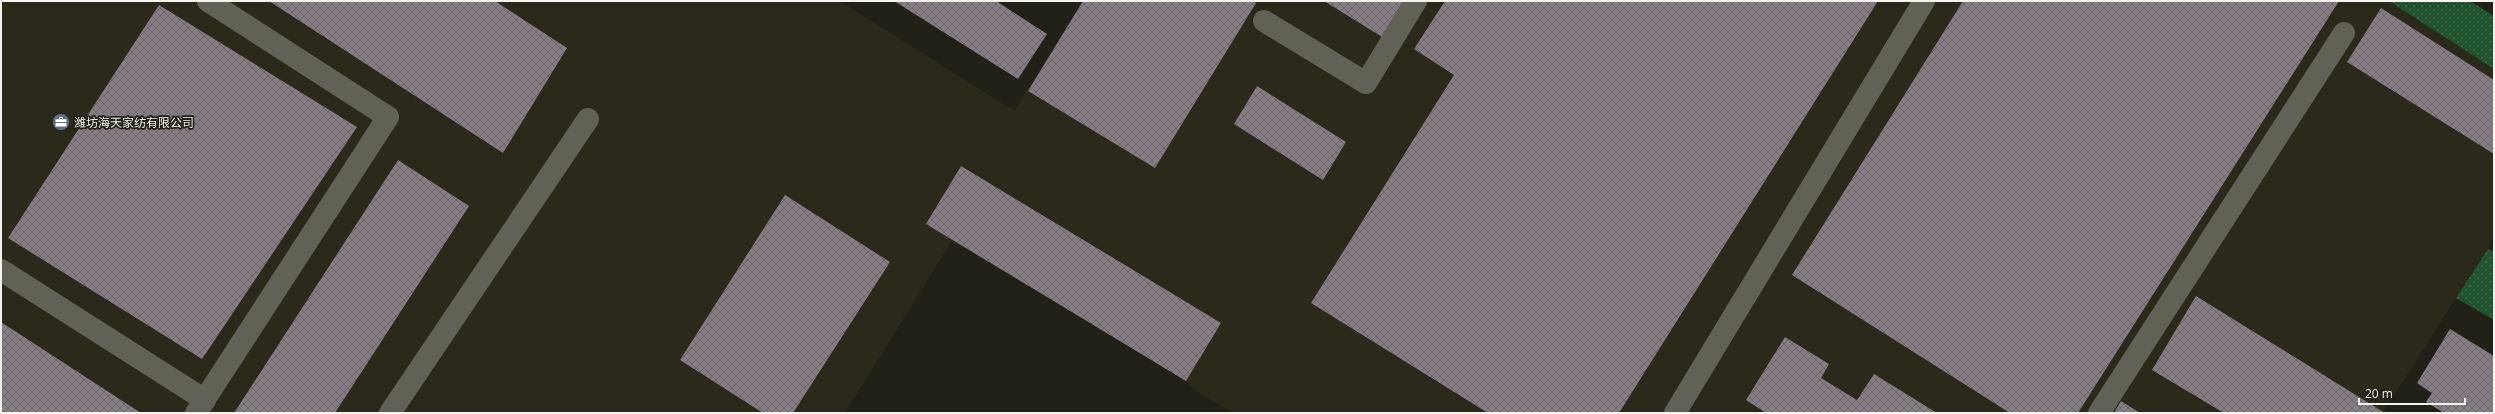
<svg xmlns="http://www.w3.org/2000/svg" width="2495" height="414" font-family="'Open Sans','Noto Sans SC',sans-serif">
  <defs>
    <pattern id="grass-dots" width="8" height="8" patternUnits="userSpaceOnUse"><rect width="8" height="8" fill="#20542e"/><path d="M2 2h.1M6 6h.1" fill="none" stroke="#416d4d" stroke-width="1.8" stroke-linecap="round"/></pattern>
    <pattern id="building-cross-hatch" width="8" height="8" patternUnits="userSpaceOnUse"><rect width="8" height="8" fill="#867c84"/><path d="M0 0l8 8M0 8l8-8" fill="none" stroke="#6e686c"/></pattern>
  </defs>
  <rect width="100%" height="100%" fill="#222118"/>
  <polygon fill="#2b291a" points="1,1 840,1 1014,111 1083,1 2389,1 2494,69 2494,238 2383,413 1233,413 1199,393 1186,381 953,239 845,413 1,413"/>
  <g fill="url(#grass-dots)">
    <polygon points="2389,1 2470,1 2494,16 2494,69"/>
    <polygon points="2488,249 2494,252 2494,320 2456,298"/>
  </g>
  <g fill="url(#building-cross-hatch)">
    <polygon points="269,1 495,1 567,48 503,153"/>
    <polygon points="894,1 996,1 1047,34 1018,79"/>
    <polygon points="1083,1 1253,1 1256,3 1155,168 1028,91"/>
    <polygon points="1324,1 1403,1 1382,37"/>
    <polygon points="1445,1 1878,1 1619,413 1488,413 1311,303 1454,75 1414,49"/>
    <polygon points="1963,1 2339,1 2078,413 2010,413 1792,275"/>
    <polygon points="159,5 357,127 202,359 8,238"/>
    <polygon points="2381,8 2494,80 2494,154 2347,62"/>
    <polygon points="1257,86 1346,142 1323,180 1234,124"/>
    <polygon points="398,160 469,206 335,413 234,413"/>
    <polygon points="961,166 1221,323 1186,381 926,224"/>
    <polygon points="785,195 890,262 793,413 763,413 680,360"/>
    <polygon points="2196,296 2385,413 2224,413 2152,370"/>
    <polygon points="1,322 141,413 1,413"/>
    <polygon points="2450,329 2494,356 2494,413 2444,413 2426,402 2432,393 2417,383"/>
    <polygon points="1785,337 1829,364 1821,378 1857,400 1874,374 1937,413 1766,413 1746,400"/>
    <polygon points="2121,401 2140,413 2114,413"/>
  </g>
  <g fill="none" stroke-linecap="round" stroke-linejoin="round">
    <g stroke="#626156" stroke-width="22">
      <polyline points="1264,21 1366,83 1416,1"/>
      <polyline points="1,270 205,400"/>
      <polyline points="196,413 388,117 208,1"/>
      <polyline points="390,413 588,119"/>
      <polyline points="1675,413 1924,1"/>
      <polyline points="2099,413 2344,33"/>
    </g>
  </g>
  <defs>
    <symbol id="office-disc" viewBox="-11 -11 22 22"><circle r="9.5" fill="#5c6f8a" stroke="#222118"/><path d="M-6-3h4V-5.5h4V-3h4V5H-6ZM-1-4.5V-3h2v-1.5ZM-6 0V1H6V0Z" fill="#fff"/></symbol>
  </defs>
  <g fill-rule="evenodd">
    <use href="#office-disc" x="51" y="112" width="20" height="20"/>
  </g>
  <g text-anchor="middle" dominant-baseline="central" stroke-width="3.5" stroke-linejoin="round" paint-order="stroke">
    <g font-size="12" fill="#f4f3ed" stroke="#222118" text-anchor="start">
      <text x="74" y="122">潍坊海天家纺有限公司</text>
    </g>
  </g>
  <rect width="2495" height="414" fill="none" stroke="#f4f3ed" stroke-width="4"/>
  <path d="M2359 398v6h106v-6" fill="none" stroke="#f4f3ed" stroke-width="2"/>
  <text x="2365" y="398" font-size="12" fill="#f4f3ed" stroke="#222118" stroke-width="3" paint-order="stroke">20 m</text>
</svg>
